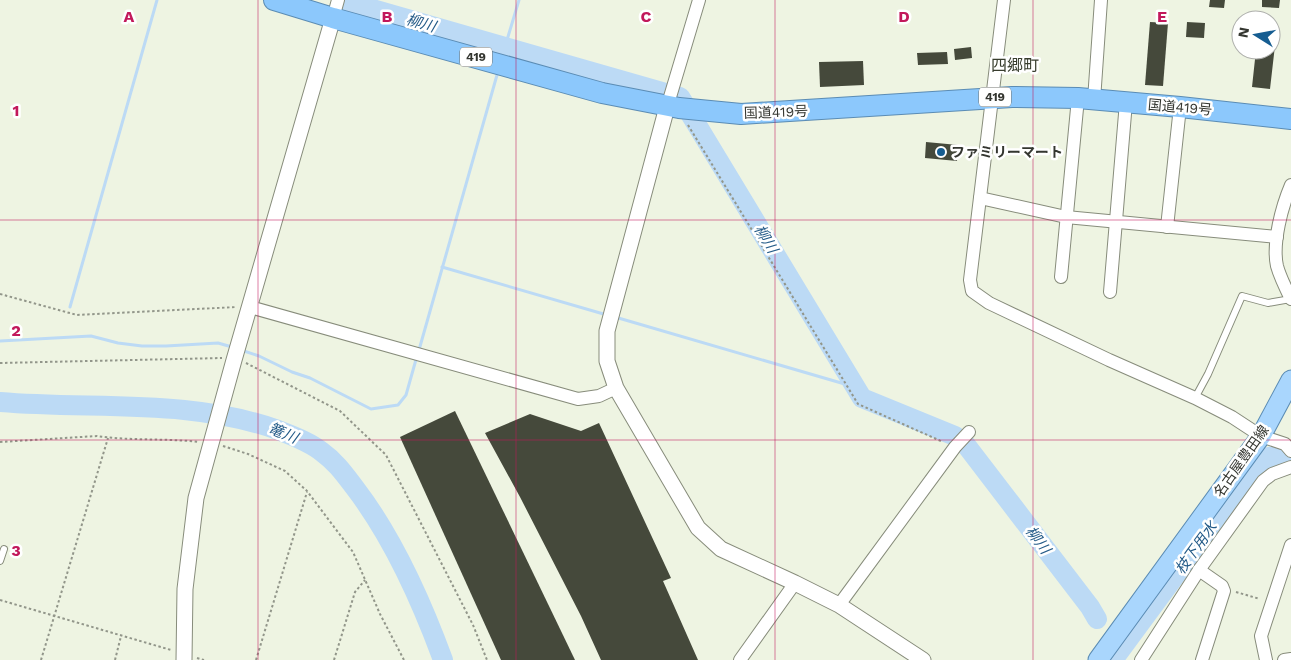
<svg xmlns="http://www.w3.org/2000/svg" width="1291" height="660" font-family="'Work Sans','Noto Sans JP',sans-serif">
  <rect width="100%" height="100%" fill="#eef4e2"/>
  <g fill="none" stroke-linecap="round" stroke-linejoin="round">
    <g stroke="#bcdaf5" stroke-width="3">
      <polyline points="507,40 519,0"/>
      <polyline points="442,267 607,315"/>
      <polyline points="70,307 157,0"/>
      <polyline points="615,317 855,387"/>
      <polyline points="0,341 91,336 118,343 142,346 166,346 218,343 232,347"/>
      <polyline points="241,350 259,356 292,372 310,378 371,409 398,405 406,395 417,356"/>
      <polyline points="419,350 497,75"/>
    </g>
    <g stroke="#bcdaf5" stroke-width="20">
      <polyline points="341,0 680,97 862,398 955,436 966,445 1090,607 1097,619"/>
      <path d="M 0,402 C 93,410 189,398 278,430 C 293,436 310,442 322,452 C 336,462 345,475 355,488 C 394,539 421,600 443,660"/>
      <polyline points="1113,660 1251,473 1269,457 1291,452"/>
    </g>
  </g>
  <g fill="#45493b">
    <polygon points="1210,0 1225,0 1224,8 1209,7"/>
    <polygon points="1262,0 1280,0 1279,8 1262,7"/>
    <polygon points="1150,22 1168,23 1163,86 1145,85"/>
    <polygon points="1187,22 1205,23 1204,38 1186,37"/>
    <polygon points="1271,27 1277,28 1270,89 1252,87 1256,50 1271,50"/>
    <polygon points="971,47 972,58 955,60 954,49"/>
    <polygon points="947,52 948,64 918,65 917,53"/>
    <polygon points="863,61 864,85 820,87 819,62"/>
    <polygon points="926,142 958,145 957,161 925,158"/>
    <polygon points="455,411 575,660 501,660 400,437"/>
    <polygon points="530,414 581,431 599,423 671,578 663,581 698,660 601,660 581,616 520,497 485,433"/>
  </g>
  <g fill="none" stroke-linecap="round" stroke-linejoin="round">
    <defs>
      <g id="service">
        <polyline points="1195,398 1208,374 1242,296 1268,303 1291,299"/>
        <polyline points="0,561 4,549"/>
      </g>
      <g id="minor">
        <polyline points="1004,0 970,280 972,291 989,303 1109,360 1195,398 1232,417 1261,436 1285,444 1291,451"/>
        <polyline points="333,18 338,0"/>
        <polyline points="1094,100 1101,0"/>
        <polyline points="667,107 699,0"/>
        <path d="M 1291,185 C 1282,206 1272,243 1277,266 C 1280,277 1286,289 1291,299"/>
        <polyline points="980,198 1066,217 1277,237"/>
        <polyline points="1167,227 1180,107"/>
        <polyline points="1061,277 1078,98"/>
        <polyline points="1110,292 1126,102"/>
        <polyline points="250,307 578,399 599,396 616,388"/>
        <polyline points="1199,570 1222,586 1224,591 1202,660"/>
        <polyline points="839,605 955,447 969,432"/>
        <polyline points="740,660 795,583"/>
        <polyline points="1141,660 1199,570 1263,481 1272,474 1291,467"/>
        <polyline points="1266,660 1261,636 1291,545"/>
        <polyline points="1284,660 1291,659"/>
      </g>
      <g id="tertiary">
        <polyline points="667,107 607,331 607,361 616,388 698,528 721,549 795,583 839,605 923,660"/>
        <polyline points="184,660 185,589 196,498 234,360 333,18"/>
      </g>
      <polyline id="primary" points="1098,660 1261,436 1291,380"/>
      <polyline id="trunk" points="274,0 333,18 602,93 679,108 741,114 1012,97 1078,98 1180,107 1291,119"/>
    </defs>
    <use href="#service" stroke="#878c7b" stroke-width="8"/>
    <use href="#minor" stroke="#878c7b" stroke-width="14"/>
    <use href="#tertiary" stroke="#878c7b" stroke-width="17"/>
    <use href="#primary" stroke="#5b8cb4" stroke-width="21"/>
    <use href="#trunk" stroke="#5b8cb4" stroke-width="22"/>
    <g stroke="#92968a" stroke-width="2" stroke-dasharray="2.5 2.5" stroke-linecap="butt">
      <polyline points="688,125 858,404 943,442"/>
      <polyline points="0,294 77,315 237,307"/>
      <polyline points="0,363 222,358"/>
      <polyline points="246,363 340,411 386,455 473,625 487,660"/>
      <path d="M 0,442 L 97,436 C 130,441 165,438 199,442"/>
      <polyline points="223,446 248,454 285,471 307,491 353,552 380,614 404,660"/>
      <polyline points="1236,592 1260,599"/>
      <polyline points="0,600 171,650"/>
      <polyline points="197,658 204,660"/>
      <polyline points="41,660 108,438"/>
      <polyline points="115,660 121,636"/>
      <polyline points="256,660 307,492"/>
      <polyline points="334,660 355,592 365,580"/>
    </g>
    <use href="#service" stroke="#fff" stroke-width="6"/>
    <use href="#minor" stroke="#fff" stroke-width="12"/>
    <use href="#tertiary" stroke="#fff" stroke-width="15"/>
    <use href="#primary" stroke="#a9d6fd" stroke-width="19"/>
    <use href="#trunk" stroke="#8cc8fc" stroke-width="20"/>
  </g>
  <path fill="none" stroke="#c2185b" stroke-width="1" stroke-opacity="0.55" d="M 258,0 L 258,660M 516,0 L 516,660M 775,0 L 775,660M 1033,0 L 1033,660M 0,220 L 1291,220M 0,440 L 1291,440"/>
  <circle fill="#165d91" stroke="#fff" stroke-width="2" cx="941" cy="152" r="5"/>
  <g text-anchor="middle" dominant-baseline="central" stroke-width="5" stroke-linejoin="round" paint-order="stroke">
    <g fill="#fff" stroke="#71726e" stroke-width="1">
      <rect x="460" y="47.5" width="32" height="19" rx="4"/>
      <rect x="979" y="87.5" width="32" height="19" rx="4"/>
    </g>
    <g font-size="12" font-weight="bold" fill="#343630">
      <text x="476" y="57">419</text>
      <text x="995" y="97">419</text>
    </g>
    <g font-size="14" fill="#343630" stroke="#fff">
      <text transform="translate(1180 107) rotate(5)">国道419号</text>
      <text transform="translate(776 112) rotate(-2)">国道419号</text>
      <text transform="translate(1241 461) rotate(-55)">名古屋豊田線</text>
    </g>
    <g font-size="14" font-weight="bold" fill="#343630" stroke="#fff" text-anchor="start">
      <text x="951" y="152">ファミリーマート</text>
    </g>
    <g font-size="15" font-style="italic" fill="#245b88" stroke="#fff">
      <text transform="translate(421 23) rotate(16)">柳川</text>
      <text transform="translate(766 239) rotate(59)">柳川</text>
      <text transform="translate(283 433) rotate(22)">篭川</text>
      <text transform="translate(1038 540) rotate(53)">柳川</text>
      <text transform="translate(1196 548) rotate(-54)">枝下用水</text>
    </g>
    <g font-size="16" fill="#383d2e" stroke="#fff">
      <text x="1015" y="65">四郷町</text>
    </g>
  </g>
  <g font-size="16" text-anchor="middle" font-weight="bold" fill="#c2185b" stroke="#fff" stroke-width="5" stroke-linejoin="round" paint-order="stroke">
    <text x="129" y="22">A</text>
    <text x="387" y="22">B</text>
    <text x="646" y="22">C</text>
    <text x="904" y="22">D</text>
    <text x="1162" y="22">E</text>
    <text x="16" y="116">1</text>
    <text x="16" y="336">2</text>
    <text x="16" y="556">3</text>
  </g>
  <g transform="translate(1256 35) rotate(281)"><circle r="24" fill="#ffffff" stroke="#aeafac"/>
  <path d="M0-4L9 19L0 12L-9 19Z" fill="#165d91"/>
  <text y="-8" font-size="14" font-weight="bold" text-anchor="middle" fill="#343630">N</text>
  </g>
</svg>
